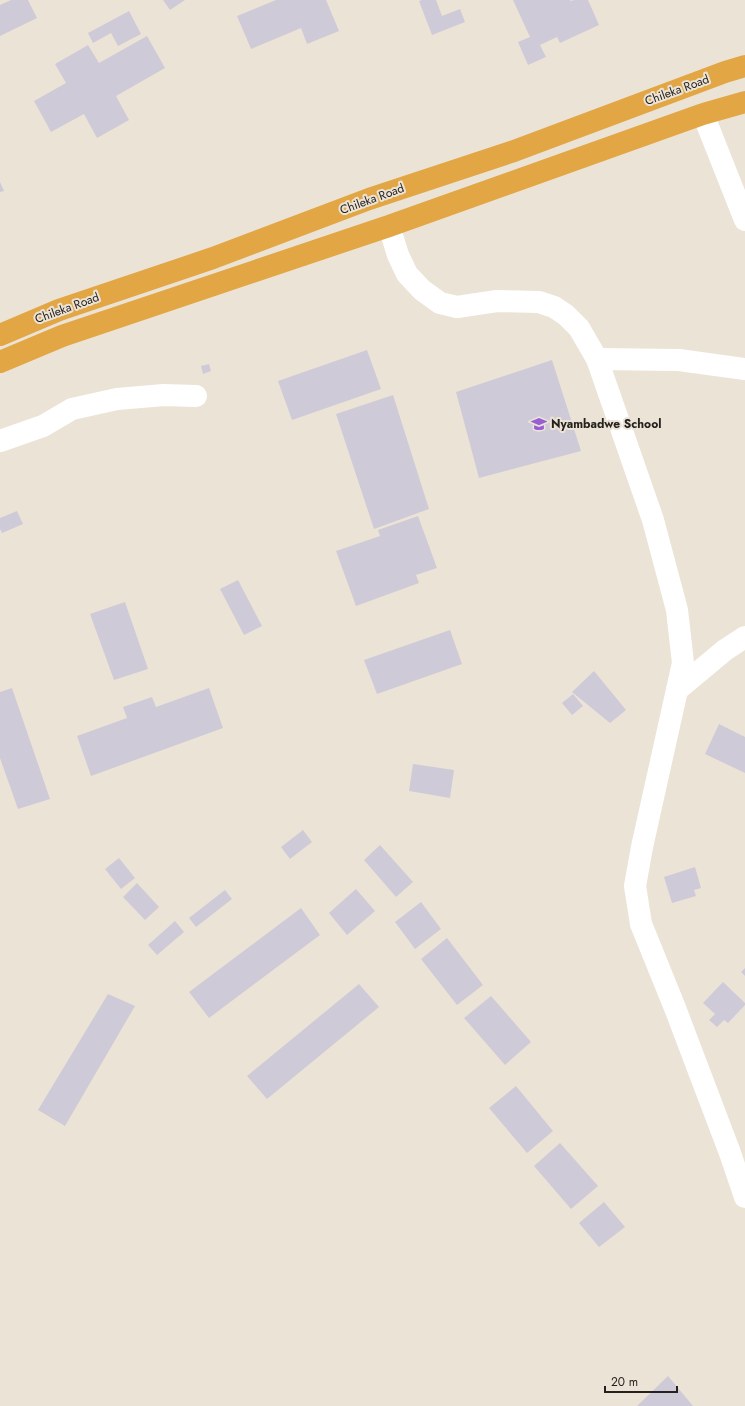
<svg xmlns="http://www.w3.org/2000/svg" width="745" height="1406" font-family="Jost,sans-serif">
  <rect width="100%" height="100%" fill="#ece3d7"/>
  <g fill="#cfcad7">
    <polygon points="11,0 28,0 37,18 0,36 0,5"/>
    <polygon points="163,0 185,0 170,10"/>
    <polygon points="276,0 326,0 339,31 307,44 301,28 251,49 237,16"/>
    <polygon points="422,0 436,0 442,16 460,9 465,22 432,35 419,1"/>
    <polygon points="513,0 570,0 571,1 574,0 588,0 599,25 560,43 557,37 540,45 546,57 528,65 518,42 530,37"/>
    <polygon points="129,11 141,34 118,46 111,33 93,43 88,33"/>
    <polygon points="147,36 165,68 116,96 129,120 97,138 84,114 51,132 34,101 66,83 55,64 88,45 99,63"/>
    <polygon points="0,182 4,191 0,192"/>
    <polygon points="367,350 381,389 292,420 278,381"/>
    <polygon points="552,360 581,451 479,478 456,392"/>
    <polygon points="209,364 211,371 203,374 201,366"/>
    <polygon points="393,395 429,509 374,529 336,414"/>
    <polygon points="17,511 23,524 2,533 0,529 0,518"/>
    <polygon points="418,516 437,568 416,575 419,583 356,606 336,551 380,536 378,530"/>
    <polygon points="238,580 262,626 244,635 220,589"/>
    <polygon points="125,602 148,669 114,680 90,614"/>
    <polygon points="450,630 462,664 377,694 364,660"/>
    <polygon points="594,671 626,710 610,723 572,692"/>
    <polygon points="12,688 50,799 18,809 0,758 0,692"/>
    <polygon points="209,688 223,728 91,776 77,736 127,718 123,707 152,697 156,707"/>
    <polygon points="573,694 583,706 572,715 562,703"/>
    <polygon points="719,724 745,737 745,773 705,754"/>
    <polygon points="413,764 454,770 450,798 409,791"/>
    <polygon points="303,830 312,842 290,859 281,847"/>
    <polygon points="380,845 413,882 396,897 364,860"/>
    <polygon points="119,858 135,878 121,889 105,869"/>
    <polygon points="695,867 701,888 694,890 696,896 672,903 664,877"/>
    <polygon points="137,883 159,907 145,920 123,897"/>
    <polygon points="356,889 375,911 347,935 329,913"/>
    <polygon points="225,890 232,899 196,927 189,918"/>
    <polygon points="421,902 441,929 415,949 395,922"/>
    <polygon points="301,908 320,935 209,1018 189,992"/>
    <polygon points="175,921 184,932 157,955 148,945"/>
    <polygon points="447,938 483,985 457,1005 421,959"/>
    <polygon points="745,968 745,976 741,972"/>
    <polygon points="723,982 745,1003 745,1005 728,1023 724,1020 717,1027 709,1020 715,1014 703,1003"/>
    <polygon points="359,984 379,1007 267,1099 247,1076"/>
    <polygon points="108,994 135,1006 65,1126 38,1110"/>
    <polygon points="491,996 531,1042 505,1065 464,1018"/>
    <polygon points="516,1086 553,1131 527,1153 489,1108"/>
    <polygon points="560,1143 598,1186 571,1209 534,1166"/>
    <polygon points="604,1202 625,1227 599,1247 579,1223"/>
    <polygon points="668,1376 693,1406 637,1406"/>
  </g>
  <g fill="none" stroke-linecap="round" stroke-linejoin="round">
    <g stroke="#fff" stroke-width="22">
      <polyline points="703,114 745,220"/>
      <polyline points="389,226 398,255 407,274 422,290 440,303 457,307 497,301 539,302 554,307 566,315 579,328 597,359 653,520 677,610 683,663 642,847 635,886 641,924 675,1008 730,1153 745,1197"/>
      <polyline points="597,359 679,360 745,369"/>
      <polyline points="0,441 43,426 72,409 117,399 164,395 196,396"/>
      <polyline points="677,690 725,650 745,637"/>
    </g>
    <g stroke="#e2a744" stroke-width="22">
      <polyline points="0,335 59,310 213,258 369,199 514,151 725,72 745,66"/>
      <polyline points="0,362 62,336 389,226 703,114 745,102"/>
    </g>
  </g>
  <defs>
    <symbol id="school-bare" viewBox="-9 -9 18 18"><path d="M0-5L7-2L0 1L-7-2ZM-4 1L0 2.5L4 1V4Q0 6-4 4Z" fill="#995dd4" stroke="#ece3d7" stroke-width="2.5" paint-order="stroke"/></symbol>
  </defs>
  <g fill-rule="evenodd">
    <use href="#school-bare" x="528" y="413" width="22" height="22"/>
  </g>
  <g text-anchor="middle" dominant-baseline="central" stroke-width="4" stroke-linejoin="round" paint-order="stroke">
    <g font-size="12" fill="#25221d" stroke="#ece3d7">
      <text transform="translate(677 90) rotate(-20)">Chileka Road</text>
      <text transform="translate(372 199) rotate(-20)">Chileka Road</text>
      <text transform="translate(67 308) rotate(-20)">Chileka Road</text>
    </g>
    <g font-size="12" font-weight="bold" fill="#25221d" stroke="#ece3d7" text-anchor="start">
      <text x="551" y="424">Nyambadwe School</text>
    </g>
  </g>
  <path d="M605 1386v6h72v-6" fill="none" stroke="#25221d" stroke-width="2"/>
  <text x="611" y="1386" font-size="12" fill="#25221d" stroke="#ece3d7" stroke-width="3" paint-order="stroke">20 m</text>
</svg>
